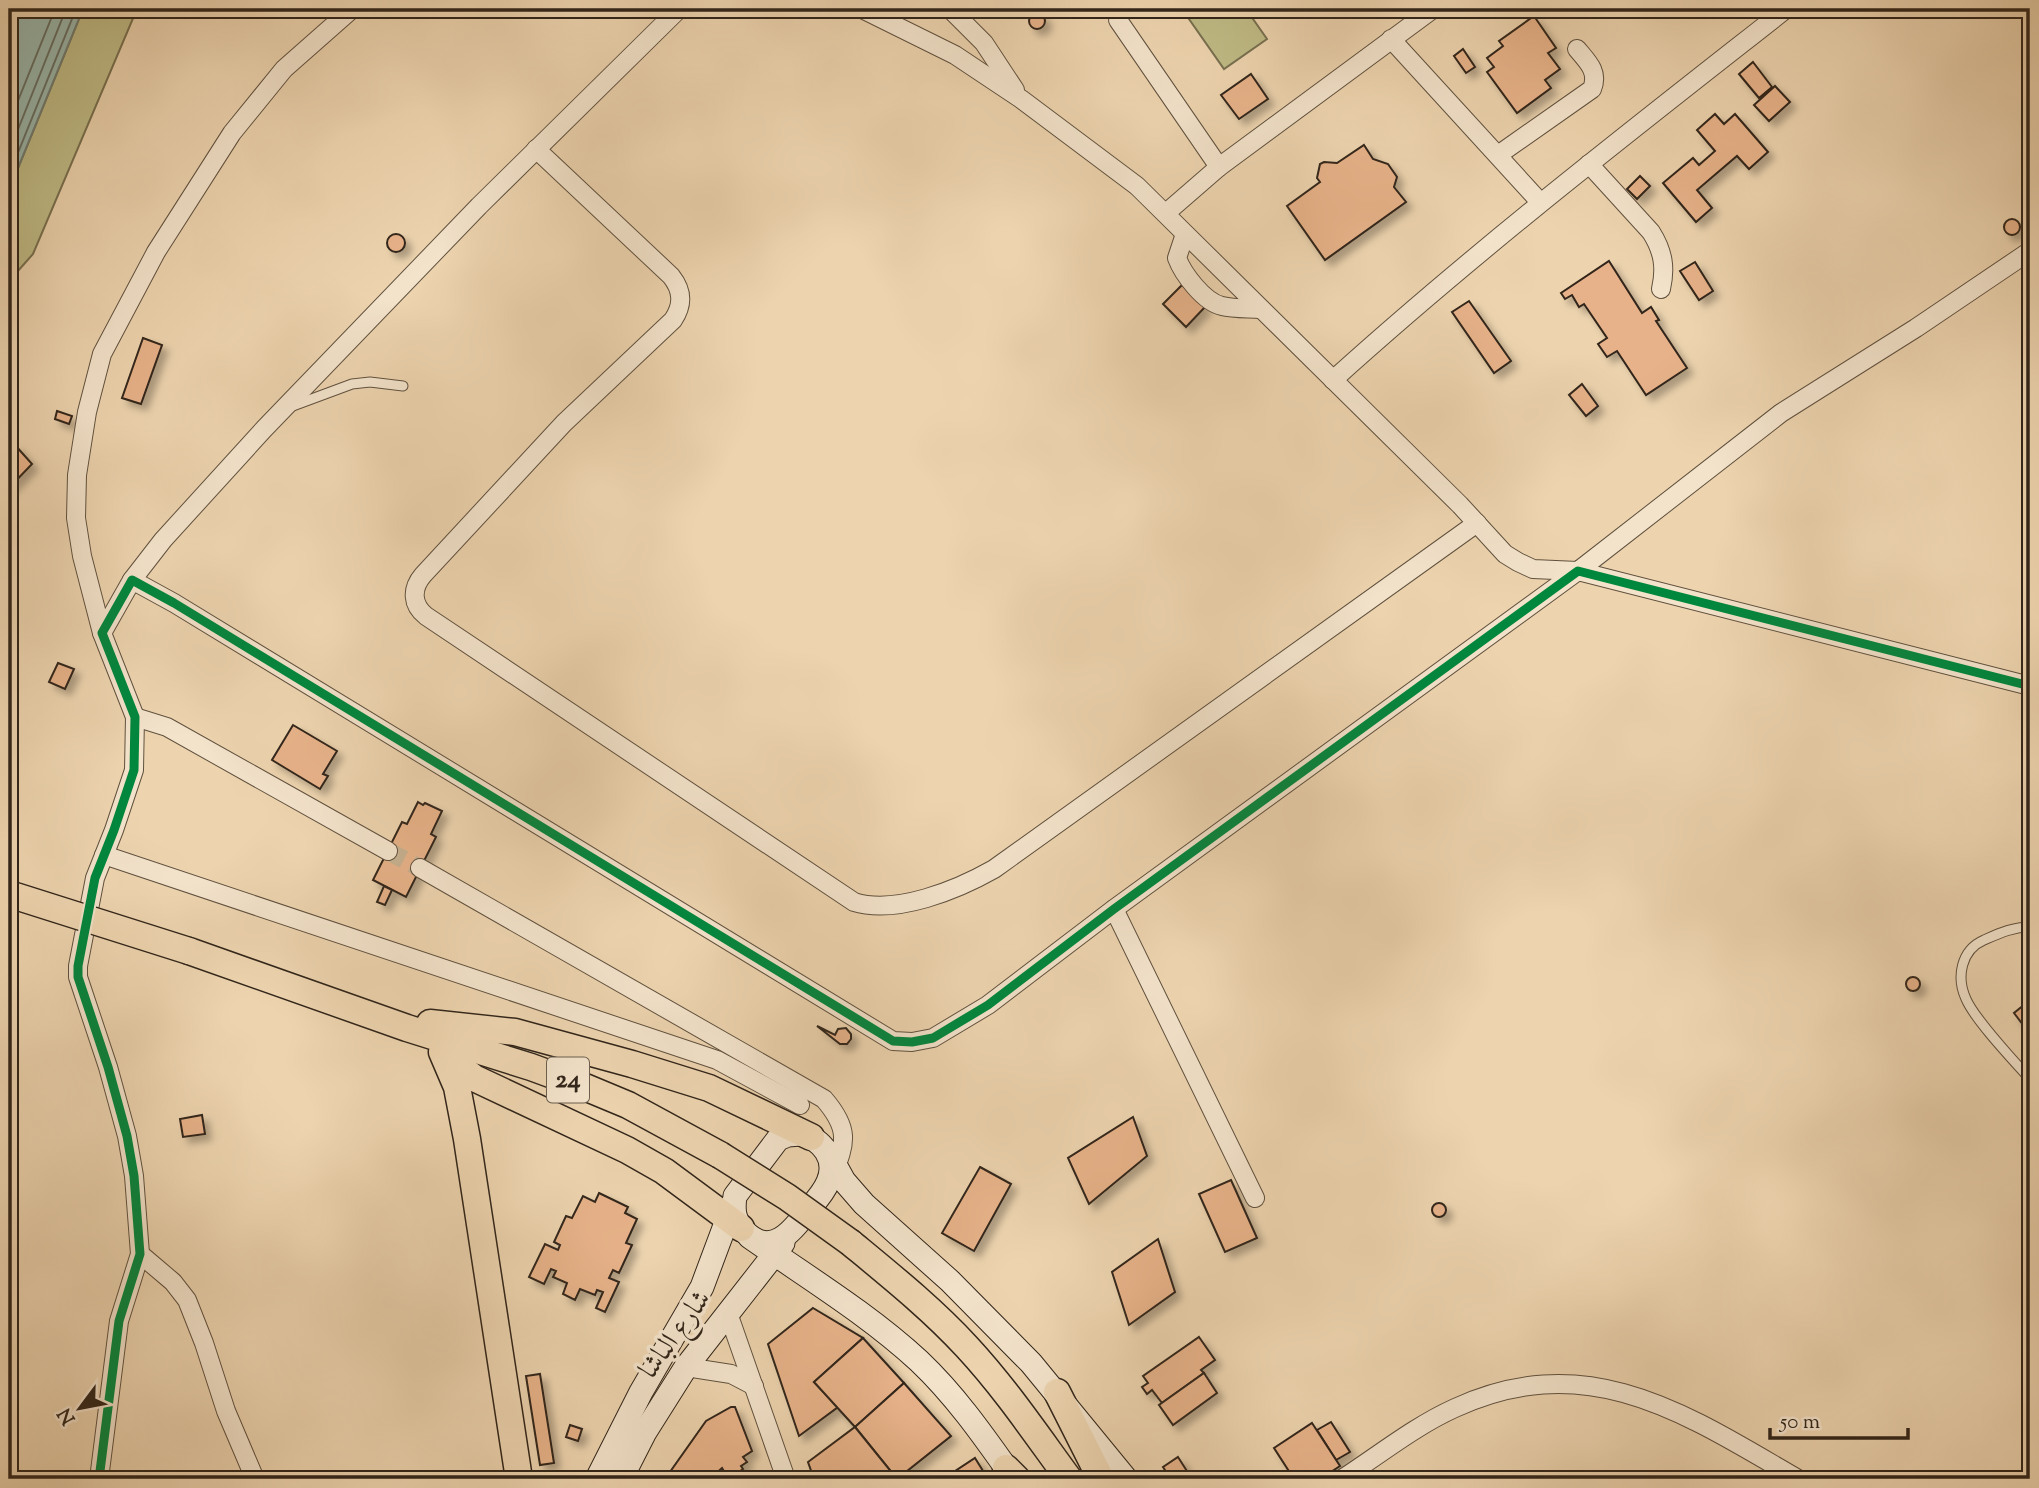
<svg xmlns="http://www.w3.org/2000/svg" width="2039" height="1488" font-family="'Sorts Mill Goudy',Amiri,serif">
  <defs>
    <filter id="shadow"><feDropShadow dx="6" dy="6" stdDeviation="3.5" flood-color="#0004"/></filter>
  </defs>
  <rect width="100%" height="100%" fill="#edd4af"/>
  <filter id="stains"><feTurbulence type="fractalNoise" baseFrequency=".00286" numOctaves="4"/><feColorMatrix values="0 0 0 0 .2 0 0 0 0 .09 0 0 0 0 .02 0 0 0 .5 -.17"/></filter>
  <radialGradient id="worn" r=".72"><stop offset=".6" stop-color="#630" stop-opacity="0"/><stop offset="1" stop-color="#630" stop-opacity=".3"/></radialGradient>
  <g fill="#bfbb86" stroke="#787050" stroke-width="2">
    <polygon points="83,9 137,9 33,254 9,281 9,190"/>
    <polygon points="1182,9 1246,9 1267,39 1224,69"/>
  </g>
  <polygon fill="#99b8ae" stroke="#6f7d73" stroke-width="2" points="9,9 83,9 9,190"/>
  <g fill="none" stroke-linecap="round" stroke-linejoin="round">
    <g stroke="#656e64" stroke-width="2">
      <polyline points="9,123 55,9"/>
      <polyline points="9,152 66,9"/>
      <polyline points="9,175 76,9"/>
    </g>
  </g>
  <g fill="#e7b289" stroke="#31251a" stroke-width="2" filter="url(#shadow)">
    <circle cx="1037" cy="21" r="8"/>
    <polygon points="1534,16 1556,48 1548,53 1560,69 1545,80 1551,88 1517,113 1487,72 1494,67 1487,58 1503,46 1499,41"/>
    <polygon points="1463,49 1475,67 1466,73 1454,56"/>
    <polygon points="1753,62 1772,87 1759,98 1739,74"/>
    <polygon points="1251,74 1268,99 1239,119 1221,95"/>
    <polygon points="1775,86 1790,102 1769,121 1754,105"/>
    <polygon points="1715,114 1724,124 1735,114 1768,152 1749,169 1737,156 1697,190 1712,208 1696,222 1663,183 1693,158 1699,165 1715,151 1697,130"/>
    <polygon points="1364,145 1373,159 1388,164 1397,177 1394,187 1406,202 1325,260 1287,206 1320,182 1317,178 1320,164 1324,162 1337,163"/>
    <polygon points="1640,176 1650,186 1637,199 1627,189"/>
    <circle cx="2012" cy="227" r="8"/>
    <circle cx="396" cy="243" r="9"/>
    <polygon points="1609,261 1642,313 1651,307 1659,320 1656,321 1687,368 1646,395 1617,351 1607,357 1598,344 1607,338 1584,304 1579,307 1572,295 1565,299 1561,293"/>
    <polygon points="1695,262 1713,291 1699,300 1680,271"/>
    <polygon points="1182,285 1205,307 1186,327 1163,304"/>
    <polygon points="1469,301 1511,361 1494,373 1452,312"/>
    <polygon points="143,338 162,345 141,404 122,398"/>
    <polygon points="1582,384 1598,406 1586,416 1569,395"/>
    <polygon points="57,411 72,416 69,424 55,419"/>
    <polygon points="15,445 32,464 9,488 9,449"/>
    <polygon points="58,663 74,669 65,689 49,682"/>
    <polygon points="293,725 337,751 323,774 328,776 320,789 272,760"/>
    <polygon points="418,802 423,805 425,803 442,811 431,834 436,837 406,897 373,880 402,822 407,824"/>
    <polygon points="384,886 392,890 385,905 377,902"/>
    <circle cx="1913" cy="984" r="7"/>
    <polygon points="2030,1000 2030,1034 2014,1013"/>
    <polygon points="817,1026 835,1035 838,1029 846,1028 851,1034 851,1039 847,1044 840,1044"/>
    <polygon points="202,1115 205,1134 183,1137 180,1119"/>
    <polygon points="1133,1117 1147,1156 1089,1204 1068,1158"/>
    <polygon points="980,1167 1011,1184 974,1251 942,1233"/>
    <polygon points="1231,1180 1257,1238 1225,1252 1199,1194"/>
    <polygon points="599,1193 628,1207 625,1213 637,1219 626,1243 632,1245 619,1273 613,1270 609,1278 619,1282 605,1312 596,1308 603,1292 597,1290 595,1295 580,1289 575,1300 563,1294 567,1283 553,1277 556,1271 551,1269 544,1284 529,1277 545,1244 558,1250 560,1245 554,1242 566,1216 572,1218 583,1196 595,1202"/>
    <circle cx="1439" cy="1210" r="7"/>
    <polygon points="1158,1239 1175,1292 1129,1325 1112,1272"/>
    <polygon points="813,1308 863,1338 814,1382 838,1407 799,1436 768,1344"/>
    <polygon points="1199,1337 1215,1360 1201,1370 1204,1373 1162,1403 1152,1390 1147,1394 1142,1387 1148,1383 1143,1376"/>
    <polygon points="863,1338 904,1383 855,1427 814,1382"/>
    <polygon points="1204,1373 1217,1393 1173,1425 1159,1405"/>
    <polygon points="540,1374 554,1463 540,1465 526,1376"/>
    <polygon points="904,1383 951,1436 897,1479 855,1427"/>
    <polygon points="731,1407 735,1407 752,1451 743,1457 747,1462 741,1466 743,1469 729,1479 722,1468 712,1477 714,1479 665,1479 706,1421"/>
    <polygon points="1331,1422 1350,1452 1336,1460 1317,1430"/>
    <polygon points="1312,1423 1340,1466 1320,1479 1294,1479 1274,1448"/>
    <polygon points="570,1425 582,1429 578,1441 566,1437"/>
    <polygon points="855,1427 897,1479 898,1479 814,1479 808,1462"/>
    <polygon points="1178,1457 1192,1479 1171,1479 1163,1467"/>
    <polygon points="975,1458 988,1479 943,1479"/>
  </g>
  <g fill="none" stroke-linecap="round" stroke-linejoin="round">
    <polyline stroke="#c7b191" stroke-width="18" stroke-dasharray="18 9" stroke-linecap="butt" points="388,851 420,868"/>
    <defs>
      <g id="lane">
        <polyline points="290,407 352,384 370,382 403,386"/>
        <path d="M 2030,927 C 2013,927 2000,933 1984,940 C 1961,950 1956,977 1966,999 C 1975,1020 2014,1061 2030,1079"/>
      </g>
      <g id="street">
        <polyline points="862,9 955,55 1021,99 1137,186 1460,505 1505,554 1518,562 1533,569 1578,571 1781,413 1916,328 2030,251"/>
        <polyline points="950,9 984,43 1015,90"/>
        <polyline points="1118,20 1219,167"/>
        <polyline points="1391,39 1540,202"/>
        <path d="M 536,149 L 671,276 C 683,291 683,305 673,320 L 564,423 L 423,575 C 411,589 412,605 426,616 L 854,902 C 896,915 957,890 994,869 L 1477,523"/>
        <path d="M 1498,155 L 1592,89 C 1599,72 1588,62 1577,49"/>
        <path d="M 1589,164 L 1651,232 C 1663,251 1666,267 1661,289"/>
        <polyline points="1166,213 1219,167 1433,9"/>
        <path d="M 1185,234 L 1177,258 C 1183,274 1204,302 1222,306 C 1234,309 1248,308 1261,309"/>
        <path d="M 1333,380 C 1478,249 1632,130 1786,9"/>
        <polyline points="132,580 163,540 264,429 479,206 679,9"/>
        <polyline points="102,633 82,556 76,518 77,475 87,412 102,354 156,252 232,133 284,69 352,9"/>
        <polyline points="135,717 167,727 388,851"/>
        <polyline points="104,855 717,1060 800,1105"/>
        <path d="M 420,868 L 824,1099 C 849,1128 847,1142 832,1176"/>
        <polyline points="1114,909 1255,1198"/>
        <polyline points="140,1254 173,1282 187,1300 204,1343 226,1411 255,1479"/>
        <polyline points="728,1313 786,1479"/>
        <polyline points="686,1367 731,1374 754,1386"/>
        <polyline points="99,1479 119,1321 140,1254 134,1176 127,1136 108,1067 78,977 78,966 95,878 114,830 134,770 135,717 102,633 132,580 174,603 893,1041 912,1042 933,1038 988,1005 1114,909 1578,571 2030,686"/>
        <path d="M 1342,1479 C 1379,1455 1415,1426 1455,1408 C 1588,1347 1686,1414 1798,1479"/>
      </g>
      <g id="secondary">
        <path d="M 800,1134 C 822,1139 838,1159 828,1182 C 824,1192 816,1201 809,1209 C 793,1231 771,1259 744,1231 C 734,1221 733,1210 735,1196 L 778,1139 L 788,1135 Z"/>
        <polyline points="828,1152 844,1181 864,1204 950,1281 1031,1363 1126,1479"/>
        <path d="M 750,1237 C 807,1277 868,1314 919,1361 C 956,1396 985,1438 1014,1479"/>
        <polyline points="597,1479 641,1392 702,1287 733,1204"/>
        <polyline points="621,1479 645,1432 686,1367 783,1243"/>
      </g>
      <g id="primary">
        <polyline points="189,951 407,1028 531,1067 580,1085 628,1105 720,1155"/>
        <polyline points="430,1023 515,1032 632,1064 709,1088 811,1137"/>
        <polyline points="442,1052 457,1087 467,1139 519,1479"/>
        <polyline points="446,1056 474,1078 627,1150 664,1171 741,1228"/>
        <path d="M 851,1243 C 891,1276 932,1309 967,1347 C 1005,1388 1036,1434 1069,1479"/>
        <polyline points="1057,1392 1101,1479"/>
        <polyline points="1006,1468 1017,1479"/>
      </g>
    </defs>
    <use href="#lane" stroke="#60513f" stroke-width="11"/>
    <use href="#street" stroke="#60513f" stroke-width="20"/>
    <use href="#secondary" stroke="#31251a" stroke-width="25"/>
    <use href="#primary" stroke="#31251a" stroke-width="29"/>
    <use href="#lane" stroke="#f3e3cb" stroke-width="9"/>
    <use href="#street" stroke="#f3e3cb" stroke-width="18"/>
    <use href="#secondary" stroke="#f3e3cb" stroke-width="23"/>
    <use href="#primary" stroke="#edd4af" stroke-width="26"/>
    <defs>
      <g id="primary-bridge">
        <polyline points="9,894 189,951"/>
        <polyline points="720,1155 787,1197 851,1243"/>
      </g>
    </defs>
    <use href="#primary-bridge" stroke="#31251a" stroke-width="29" stroke-linecap="butt"/>
    <use href="#primary-bridge" stroke="#edd4af" stroke-width="26"/>
    <defs>
      <polyline id="cycleway" points="99,1479 119,1321 140,1254 134,1176 127,1136 108,1067 78,977 78,966 95,878 114,830 134,770 135,717 102,633 132,580 174,603 893,1041 912,1042 933,1038 988,1005 1114,909 1578,571 2030,686"/>
    </defs>
    <use href="#cycleway" stroke="#f3e3cb" stroke-width="13"/>
    <use href="#cycleway" stroke="#00873e" stroke-width="9"/>
  </g>
  <g text-anchor="middle" dominant-baseline="central" stroke-width="7" stroke-linejoin="round" paint-order="stroke">
    <rect fill="#f3e3cb" stroke="#6b5e4f" stroke-width="2" x="547" y="1057.5" width="42" height="45" rx="5"/>
    <g font-size="26" font-weight="bold" fill="#31251a">
      <text x="568" y="1080">24</text>
    </g>
    <g font-size="28" fill="#31251a" stroke="#f3e3cb">
      <text transform="translate(676 1335) rotate(-54)">شارع الباشا</text>
    </g>
  </g>
  <rect width="2039" height="1488" fill="none" stroke="#edd4af" stroke-width="35"/>
  <rect x="10" y="10" width="2018" height="1467" fill="none" stroke="#31251a" stroke-width="3.5"/>
  <rect x="18" y="18" width="2004" height="1453" fill="none" stroke="#31251a" stroke-width="2"/>
  <g transform="translate(80 1408) rotate(238)" stroke="#f3e3cb" stroke-width="5" paint-order="stroke">
  <path d="M0-5L12 26L0 18L-12 26Z" fill="#31251a"/>
  <text y="-10" font-size="19" font-weight="bold" text-anchor="middle" fill="#31251a">N</text>
  </g>
  <path d="M1770 1428v10h138v-10" fill="none" stroke="#31251a" stroke-width="3.5"/>
  <text x="1780" y="1428" font-size="21" fill="#31251a" stroke="#f3e3cb" stroke-width="5" paint-order="stroke">50 m</text>
  <rect width="100%" height="100%" filter="url(#stains)"/>
  <rect width="100%" height="100%" fill="url(#worn)"/>
</svg>
